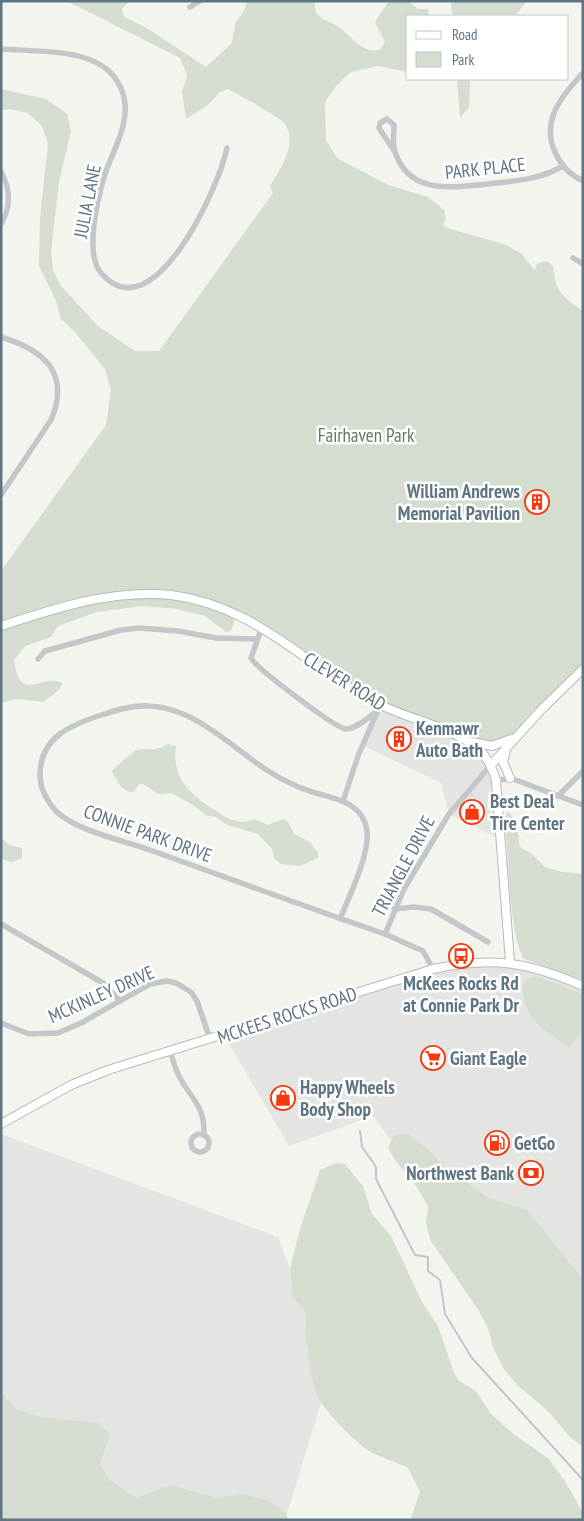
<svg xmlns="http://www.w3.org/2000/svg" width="584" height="1521" font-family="'PT Sans Narrow',sans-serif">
  <rect width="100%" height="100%" fill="#f4f4ef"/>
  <g fill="#e4e5e3">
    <polygon points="380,705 464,740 491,765 501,840 449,814 441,783 362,745"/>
    <polygon points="510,962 583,986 583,1308 463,1238 373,1116 289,1146 224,1035 433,969"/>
    <polygon points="1,1134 278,1237 330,1374 285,1520 1,1520"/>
  </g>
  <g fill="#d5dcd0">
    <path d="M 67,1 L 129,1 L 122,9 L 124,17 L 147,28 L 206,67 L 232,43 L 235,24 L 245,9 L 247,1 L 315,1 C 314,6 315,12 319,16 C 323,20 331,22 337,26 C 352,35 359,53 380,50 L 385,42 L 375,22 L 389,1 L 408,1 L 418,9 L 428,9 L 429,16 L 408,16 L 408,72 L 378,66 L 351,72 L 337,85 L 325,102 L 326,140 L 337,158 L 388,185 L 428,197 L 444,210 L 446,218 L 443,225 L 450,229 L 504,244 L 522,254 L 534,270 L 538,263 L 547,261 L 553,266 C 555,292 563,297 583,311 L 583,669 L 517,735 L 502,744 L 480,744 L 380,705 L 262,627 L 197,600 L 128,594 L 1,626 L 1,571 L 106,425 L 111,390 L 105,369 L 75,332 L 61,319 L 56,301 L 39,266 L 40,218 L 48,144 L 42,126 L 28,113 L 10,109 L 1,110 L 1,89 L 46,99 L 67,114 L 71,131 L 59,182 L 51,252 L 53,270 L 61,286 L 99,327 L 135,351 L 159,351 L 273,193 L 270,186 C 280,170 298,144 285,124 C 280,117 239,95 228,89 L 220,92 L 208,105 L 186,119 L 182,92 L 187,75 L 180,58 Z"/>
    <polygon points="451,1 527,1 515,16 452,16"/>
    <polygon points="457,79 470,79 469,107 460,118"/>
    <path d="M 129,596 C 149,597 224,599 234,620 C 235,624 232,627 231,631 L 226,632 L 205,616 L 177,609 L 142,606 L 97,612 L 58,626 L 51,637 L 25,646 L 14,660 C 21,705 37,673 63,683 L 58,691 L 43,702 L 17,699 L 1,703 L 1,627 L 71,605 Z"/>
    <path d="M 168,744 L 176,746 C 171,778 191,795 216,811 C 224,816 231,821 241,822 C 244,823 251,820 255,819 L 267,825 L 284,819 L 288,822 L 294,834 L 310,842 L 318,853 L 318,858 L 300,866 L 281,864 L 274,858 L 272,849 L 258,834 L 227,825 L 216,817 L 207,816 L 193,805 L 172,793 L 158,794 L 143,784 L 139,784 L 134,792 C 121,792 117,781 112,771 C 114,768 134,751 136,750 C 151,747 152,753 168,744 Z"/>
    <path d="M 508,812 C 518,819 518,836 520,847 L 532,854 L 545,867 L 562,872 L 583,874 L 583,980 L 524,959 C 509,936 508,847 505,816 Z"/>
    <polygon points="1,838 9,845 22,848 22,858 12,862 1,859"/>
    <path d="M 536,976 L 583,994 L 583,1030 L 570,1047 C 544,1032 524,1019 522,987 L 527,980 Z"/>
    <polygon points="408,1134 428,1149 442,1164 487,1197 527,1210 583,1279 583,1447 570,1437 547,1410 517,1385 504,1369 493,1348 488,1328 479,1311 431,1241 426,1224 428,1207 417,1187 398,1164 388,1148 394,1135"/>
    <path d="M 336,1163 L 345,1164 L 363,1186 L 372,1214 L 391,1236 L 422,1302 L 438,1326 L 454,1373 L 459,1381 L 476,1391 L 491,1414 L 515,1435 L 549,1459 L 566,1483 L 583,1513 L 583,1520 L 410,1520 L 420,1492 L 408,1468 C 396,1462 381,1458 369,1451 C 355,1442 323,1410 317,1395 C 310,1378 309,1357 306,1338 C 303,1315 315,1318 293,1298 L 290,1269 L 300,1229 L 320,1170 Z"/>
    <polygon points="1,1392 16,1409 40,1417 98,1423 110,1434 100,1464 109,1480 137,1498 171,1485 216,1498 243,1494 270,1501 286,1514 288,1520 1,1520"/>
  </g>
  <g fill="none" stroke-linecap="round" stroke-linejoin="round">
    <polyline stroke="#bac9cd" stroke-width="2" points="360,1131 362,1147 376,1167 376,1179 415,1255 428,1257 428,1271 440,1280 445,1314 472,1358 583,1480"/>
    <defs>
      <g id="secondary">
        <path d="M 1,626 C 56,608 112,589 171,595 C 259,606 307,669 381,705 C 411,720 447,726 475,746 C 486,754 492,767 496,780 L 510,962"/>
        <polyline points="472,742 492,746 511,739"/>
        <polyline points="506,750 503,762 510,778"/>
        <polyline points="491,765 542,709 583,669"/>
        <path d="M 1,1124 L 71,1085 L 108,1070 L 433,969 C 492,956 528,962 583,986"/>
      </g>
    </defs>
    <use href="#secondary" stroke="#b4babe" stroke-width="10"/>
    <g stroke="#c2c7c9" stroke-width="5.5">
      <polyline points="190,7 200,1"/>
      <path d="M 1,49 C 36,52 97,47 117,81 C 123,90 126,101 125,113 C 124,133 112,154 105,174 C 98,197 84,253 101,273 C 153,334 219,187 227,148"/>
      <path d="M 583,73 C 572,85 560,98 554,113 C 543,140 559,170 583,181"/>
      <path d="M 395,152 L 379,128 L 380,123 L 387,119 L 394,125 C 394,133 392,145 395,152 C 410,196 453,187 488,184 C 514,181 539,180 563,166"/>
      <path d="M 1,171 C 10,189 12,206 1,224"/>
      <polyline points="573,258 583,264"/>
      <path d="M 1,337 C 44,350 71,373 51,420 L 1,495"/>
      <path d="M 262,627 L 251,658 C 256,668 335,728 346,729 C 356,729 368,718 376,712"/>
      <polyline points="38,659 45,651 121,630 139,628 178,631 216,638 257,639"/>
      <polyline points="496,780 513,779 583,805"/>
      <polyline points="558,796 583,771"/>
      <polyline points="343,801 358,756 380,705"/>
      <polyline points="394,909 414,907 431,909 488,942"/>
      <path d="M 340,919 C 349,896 373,849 366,826 C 363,814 354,806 342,801 C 326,795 308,792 292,784 C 260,770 236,745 207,727 C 189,715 171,707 149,706 C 133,705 117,710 101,715 C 71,725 40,737 40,775 C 40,788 47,801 56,811 C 76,831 122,840 150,850 C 228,878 306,907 385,934"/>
      <polyline points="1,924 103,983 120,1001"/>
      <polyline points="433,969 423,951 385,934 404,889 449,814 491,765"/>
      <polyline points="1,1023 29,1034 58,1033 81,1023 150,984 167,981 176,983 191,992 197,1001 210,1039"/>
      <path d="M 170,1051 C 173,1060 175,1069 180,1078 C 192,1100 205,1106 204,1135"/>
      <circle cx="200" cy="1143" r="9"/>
    </g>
    <use href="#secondary" stroke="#fff" stroke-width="8"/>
  </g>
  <defs>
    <symbol id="building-ring" viewBox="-11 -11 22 22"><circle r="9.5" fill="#fff" stroke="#f4390e" stroke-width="1.5"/><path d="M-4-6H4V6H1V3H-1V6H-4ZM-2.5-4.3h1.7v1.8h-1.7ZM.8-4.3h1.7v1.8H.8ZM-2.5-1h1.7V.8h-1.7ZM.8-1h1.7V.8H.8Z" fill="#f4390e"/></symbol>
    <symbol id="shop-ring" viewBox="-11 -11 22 22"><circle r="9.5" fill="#fff" stroke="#f4390e" stroke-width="1.5"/><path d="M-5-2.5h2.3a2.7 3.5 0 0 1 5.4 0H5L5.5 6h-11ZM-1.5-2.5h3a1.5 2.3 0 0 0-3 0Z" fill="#f4390e"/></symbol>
    <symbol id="bus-ring" viewBox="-11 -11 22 22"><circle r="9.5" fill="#fff" stroke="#f4390e" stroke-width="1.5"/><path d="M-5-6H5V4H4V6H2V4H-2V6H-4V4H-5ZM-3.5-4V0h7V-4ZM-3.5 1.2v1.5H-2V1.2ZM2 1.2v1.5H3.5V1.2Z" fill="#f4390e"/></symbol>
    <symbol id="supermarket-ring" viewBox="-11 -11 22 22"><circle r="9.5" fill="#fff" stroke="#f4390e" stroke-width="1.5"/><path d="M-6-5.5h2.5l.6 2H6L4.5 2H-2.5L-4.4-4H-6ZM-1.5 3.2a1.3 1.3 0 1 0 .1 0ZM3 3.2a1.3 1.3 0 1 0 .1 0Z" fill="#f4390e"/></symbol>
    <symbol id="fuel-ring" viewBox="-11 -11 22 22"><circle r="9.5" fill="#fff" stroke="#f4390e" stroke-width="1.5"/><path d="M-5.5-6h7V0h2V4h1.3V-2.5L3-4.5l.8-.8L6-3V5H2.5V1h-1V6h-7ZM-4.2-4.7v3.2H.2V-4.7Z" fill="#f4390e"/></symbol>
    <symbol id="bank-ring" viewBox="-11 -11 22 22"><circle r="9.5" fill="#fff" stroke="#f4390e" stroke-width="1.5"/><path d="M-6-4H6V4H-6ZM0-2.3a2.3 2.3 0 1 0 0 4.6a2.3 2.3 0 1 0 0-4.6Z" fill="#f4390e"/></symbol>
  </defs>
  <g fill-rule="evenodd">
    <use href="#building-ring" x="523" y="488" width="28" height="28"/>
    <use href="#building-ring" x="385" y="725" width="28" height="28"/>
    <use href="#shop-ring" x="458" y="798" width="28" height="28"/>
    <use href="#bus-ring" x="447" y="942" width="28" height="28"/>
    <use href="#supermarket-ring" x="419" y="1044" width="28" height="28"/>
    <use href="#shop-ring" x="269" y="1084" width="28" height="28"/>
    <use href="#fuel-ring" x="483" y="1129" width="28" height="28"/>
    <use href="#bank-ring" x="517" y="1159" width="28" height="28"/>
  </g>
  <g text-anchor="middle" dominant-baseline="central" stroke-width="5" stroke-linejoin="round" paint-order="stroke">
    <g font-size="19" fill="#607583" stroke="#fff">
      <text transform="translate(485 168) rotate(-6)">PARK PLACE</text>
      <text transform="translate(87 201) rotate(-79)">JULIA LANE</text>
      <text transform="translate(345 681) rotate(32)">CLEVER ROAD</text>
      <text transform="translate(148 833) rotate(20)">CONNIE PARK DRIVE</text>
      <text transform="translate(403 866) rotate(-62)">TRIANGLE DRIVE</text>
      <text transform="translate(101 994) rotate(-24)">MCKINLEY DRIVE</text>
      <text transform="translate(287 1015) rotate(-18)">MCKEES ROCKS ROAD</text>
    </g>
    <g font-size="19" fill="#667a5f" stroke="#fff">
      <text x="366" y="435">Fairhaven Park</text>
    </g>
    <g font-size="19" font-weight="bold" fill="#607583" stroke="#fff" text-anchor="start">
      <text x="520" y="491" text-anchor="end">William Andrews<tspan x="520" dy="22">Memorial Pavilion</tspan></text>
      <text x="416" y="728">Kenmawr<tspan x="416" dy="22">Auto Bath</tspan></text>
      <text x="490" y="801">Best Deal<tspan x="490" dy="22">Tire Center</tspan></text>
      <text x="461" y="983" text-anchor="middle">McKees Rocks Rd<tspan x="461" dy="22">at Connie Park Dr</tspan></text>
      <text x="450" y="1058">Giant Eagle</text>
      <text x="300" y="1087">Happy Wheels<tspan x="300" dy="22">Body Shop</tspan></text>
      <text x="514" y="1143">GetGo</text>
      <text x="514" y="1173" text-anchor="end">Northwest Bank</text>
    </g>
  </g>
  <rect width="584" height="1521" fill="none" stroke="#607583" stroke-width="5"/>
  <rect x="406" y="15" width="162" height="65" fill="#ffffff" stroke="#bfc8cd"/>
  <rect x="416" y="31" width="25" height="8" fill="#ffffff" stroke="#bfc8cd"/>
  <text x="452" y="40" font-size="15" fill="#607583">Road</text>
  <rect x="416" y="52" width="25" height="15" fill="#d5dcd0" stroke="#bfc8cd"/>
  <text x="452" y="65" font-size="15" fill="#607583">Park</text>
</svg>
